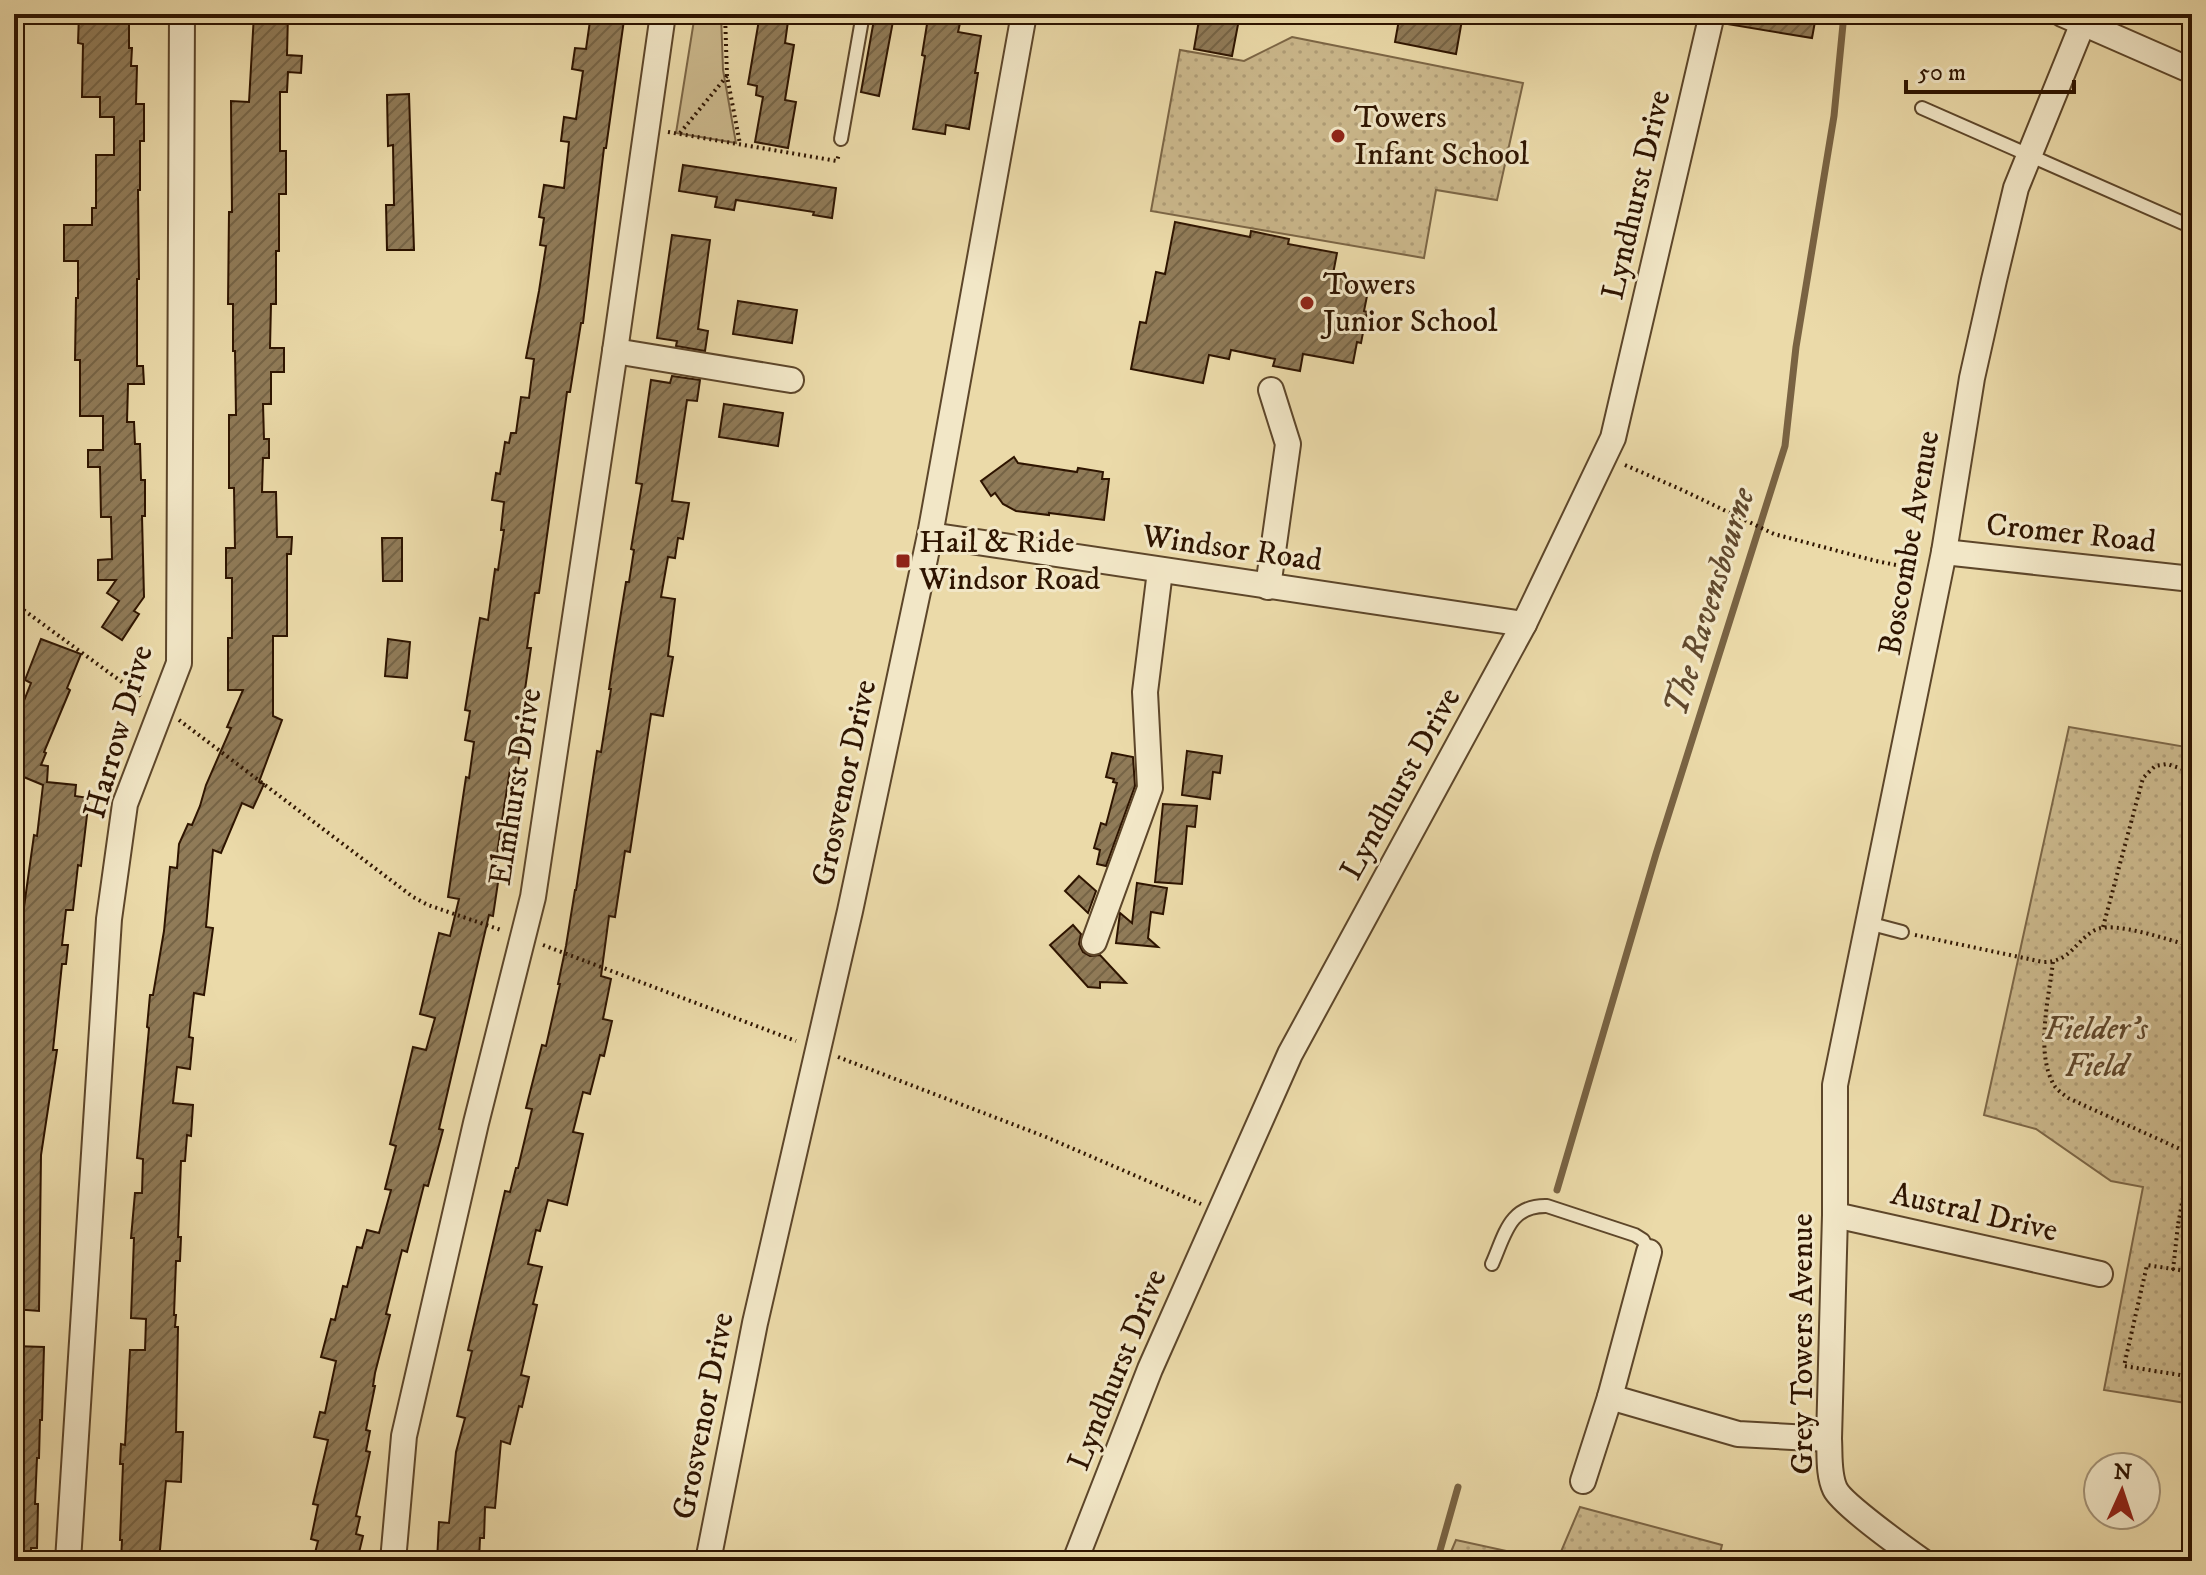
<svg xmlns="http://www.w3.org/2000/svg" width="2206" height="1575" font-family="'IM FELL DW Pica',serif">
  <defs>
    <pattern id="park-dots" width="8" height="8" patternUnits="userSpaceOnUse" patternTransform="scale(2)"><rect width="8" height="8" fill="#cbb88c"/><path d="M2 2h.1M6 6h.1" fill="none" stroke="#af9d77" stroke-width="1.8" stroke-linecap="round"/></pattern>
    <pattern id="building-hatch" width="6" height="6" patternUnits="userSpaceOnUse" patternTransform="scale(2)"><rect width="6" height="6" fill="#907b58"/><path d="M-1 1l2-2M0 6l6-6M5 7l2-2" fill="none" stroke="#766446"/></pattern>
  </defs>
  <rect width="100%" height="100%" fill="#ebdaa9"/>
  <filter id="stains"><feTurbulence type="fractalNoise" baseFrequency=".0025" numOctaves="4"/><feColorMatrix values="0 0 0 0 .2 0 0 0 0 .09 0 0 0 0 .02 0 0 0 .5 -.17"/></filter>
  <radialGradient id="worn" r=".72"><stop offset=".6" stop-color="#630" stop-opacity="0"/><stop offset="1" stop-color="#630" stop-opacity=".3"/></radialGradient>
  <polygon fill="#cbb88c" stroke="#7c6646" stroke-width="2" points="695,14 721,14 723,70 736,143 676,133"/>
  <g fill="url(#park-dots)" stroke="#7c6646" stroke-width="2">
    <polygon points="1292,37 1523,83 1497,200 1436,190 1424,258 1151,211 1180,50 1244,61"/>
    <polygon points="2069,727 2192,748 2192,1404 2104,1390 2143,1187 2111,1181 2036,1129 1984,1115"/>
    <polygon points="1580,1507 1722,1545 1718,1561 1557,1561"/>
    <polygon points="1456,1540 1553,1561 1447,1561"/>
  </g>
  <g fill="none" stroke-linecap="round" stroke-linejoin="round">
    <g stroke="#796343" stroke-width="7">
      <polyline points="1557,1190 1656,854 1785,446 1796,347 1834,116 1844,14"/>
      <polyline points="1437,1561 1458,1487"/>
    </g>
  </g>
  <g fill="url(#building-hatch)" stroke="#2e1400" stroke-width="2">
    <polygon points="79,14 114,14 114,24 129,24 129,48 132,48 131,66 137,66 136,104 144,104 144,141 140,141 140,190 138,190 139,279 137,279 137,366 143,366 144,384 128,384 127,422 134,422 135,444 140,444 141,480 145,480 145,516 142,516 144,597 134,611 139,614 122,640 102,627 119,601 107,593 116,580 98,580 98,560 112,559 111,517 101,517 100,467 88,467 88,450 103,450 103,416 80,416 80,360 75,360 76,298 78,298 78,261 64,261 64,225 92,225 92,208 96,208 96,155 114,155 114,117 100,117 100,97 82,97 83,44 78,43"/>
    <polygon points="254,14 288,14 287,55 302,56 301,73 288,72 287,92 280,92 280,151 286,151 286,194 279,194 279,251 276,251 276,304 271,304 270,348 284,348 284,372 271,372 271,404 263,404 264,439 269,439 269,458 263,458 262,492 276,492 277,537 292,537 291,554 287,554 287,636 273,636 273,716 282,720 259,782 264,784 253,808 242,803 221,853 213,850 206,927 213,928 204,995 194,993 189,1037 193,1038 190,1069 177,1067 173,1103 193,1105 191,1136 187,1135 185,1161 181,1161 178,1237 181,1237 180,1261 176,1261 174,1315 176,1315 175,1327 178,1327 176,1432 183,1432 181,1482 166,1481 159,1561 121,1561 122,1540 120,1540 123,1464 120,1464 121,1444 125,1445 130,1350 145,1350 146,1319 131,1318 134,1238 131,1238 135,1193 142,1193 143,1159 137,1158 149,1028 147,1027 150,995 153,995 164,931 170,867 177,868 179,844 188,824 192,825 200,806 206,785 231,728 227,727 243,690 228,690 228,638 232,638 232,578 226,578 226,548 235,548 234,488 229,488 229,415 236,415 235,351 233,351 233,304 228,304 229,212 232,212 231,101 249,102"/>
    <polygon points="591,14 624,14 624,20 606,148 604,148 583,323 581,323 570,392 567,392 539,593 535,593 527,648 531,648 518,738 522,739 517,771 510,770 503,814 495,868 500,869 493,916 489,915 439,1129 443,1130 428,1186 424,1185 407,1252 402,1250 386,1314 390,1315 375,1373 373,1386 375,1386 366,1430 370,1431 366,1451 370,1452 356,1516 360,1517 356,1534 363,1536 357,1561 313,1561 318,1541 311,1539 318,1505 313,1504 328,1440 314,1437 320,1412 325,1413 336,1361 321,1357 331,1319 335,1320 343,1286 347,1287 357,1247 362,1248 367,1230 379,1233 391,1190 385,1189 396,1146 390,1144 413,1047 426,1050 435,1018 420,1014 439,933 450,936 459,899 448,897 466,777 469,778 474,742 465,740 470,711 465,710 480,618 488,620 495,569 498,570 504,530 501,530 504,502 492,500 496,473 500,474 505,442 509,443 511,433 516,433 521,397 529,398 534,359 526,358 539,291 546,246 540,245 544,218 539,217 544,185 564,188 569,142 561,141 564,117 576,119 583,71 572,69 575,48 586,49"/>
    <polygon points="760,14 789,14 785,43 794,45 785,100 796,102 788,148 755,142 763,97 756,95 757,86 748,84"/>
    <polygon points="875,14 894,16 879,96 861,92"/>
    <polygon points="1200,14 1240,14 1232,56 1194,49"/>
    <polygon points="1400,14 1455,14 1454,18 1462,20 1456,54 1395,42"/>
    <polygon points="1728,14 1804,14 1816,16 1812,38 1727,24"/>
    <polygon points="928,18 960,23 958,32 981,36 975,73 978,73 969,129 946,125 945,134 913,129 925,56 922,55"/>
    <polygon points="409,94 414,250 387,250 386,205 394,205 393,145 388,146 387,95"/>
    <polygon points="683,165 836,188 832,218 813,215 814,212 736,200 734,210 715,207 717,197 679,191"/>
    <polygon points="1175,222 1250,237 1251,231 1289,239 1288,244 1337,253 1333,274 1348,277 1346,286 1368,291 1364,311 1367,312 1361,343 1357,342 1353,363 1303,354 1300,371 1273,366 1275,359 1231,350 1229,359 1209,355 1203,383 1131,369 1140,322 1146,323 1156,272 1165,274"/>
    <polygon points="672,235 710,240 698,329 708,331 705,351 676,346 677,341 657,338"/>
    <polygon points="738,301 797,310 792,343 733,334"/>
    <polygon points="672,376 700,380 697,401 687,400 672,501 689,503 683,539 678,538 675,558 668,557 661,597 675,599 668,656 673,657 669,680 663,716 651,714 630,852 625,851 615,917 609,916 601,976 611,979 603,1019 612,1021 604,1056 600,1055 590,1094 583,1092 573,1132 583,1134 567,1205 548,1200 540,1231 536,1230 528,1264 542,1267 533,1304 537,1305 521,1375 529,1377 522,1407 519,1406 510,1444 501,1441 495,1508 485,1507 484,1538 480,1538 479,1561 437,1561 439,1522 449,1523 456,1452 465,1418 457,1416 472,1351 468,1350 505,1191 510,1192 516,1168 518,1168 532,1109 526,1108 542,1045 546,1046 560,984 558,984 566,946 575,890 576,890 597,751 601,752 611,689 609,689 614,656 626,582 629,582 634,550 631,549 642,484 636,483 651,380 670,383"/>
    <polygon points="724,404 783,413 778,446 719,437"/>
    <polygon points="1014,457 1018,463 1077,472 1078,468 1103,472 1102,479 1109,479 1104,520 1049,513 1049,515 1016,511 1003,504 995,493 991,496 981,481"/>
    <polygon points="382,538 402,538 402,581 383,581"/>
    <polygon points="41,639 81,654 67,688 70,690 44,752 46,753 41,765 48,766 47,782 76,785 75,796 89,798 81,866 78,865 73,910 66,910 62,945 68,945 66,964 62,964 53,1050 57,1050 41,1155 39,1311 14,1309 14,994 16,975 14,975 14,955 17,955 22,906 24,907 34,835 37,836 43,785 14,773 14,726 31,683 25,680"/>
    <polygon points="388,639 410,642 407,678 385,676"/>
    <polygon points="1187,751 1222,756 1220,773 1213,772 1210,799 1182,795"/>
    <polygon points="1112,753 1133,757 1135,786 1106,866 1097,864 1100,850 1094,848 1101,823 1106,825 1117,783 1113,782 1114,779 1106,777"/>
    <polygon points="1163,804 1197,806 1195,827 1187,826 1182,884 1155,882"/>
    <polygon points="1079,876 1096,891 1088,913 1065,891"/>
    <polygon points="1137,883 1167,888 1163,914 1151,912 1148,938 1158,947 1116,943 1120,913 1132,923"/>
    <polygon points="1073,925 1081,934 1079,944 1083,952 1090,956 1100,955 1126,983 1100,982 1100,988 1088,987 1050,945"/>
    <polygon points="14,1346 44,1347 42,1420 40,1420 39,1458 37,1458 35,1504 38,1504 37,1548 31,1548 31,1556 14,1556"/>
  </g>
  <g fill="none" stroke-linecap="round" stroke-linejoin="round">
    <defs>
      <g id="lane">
        <polyline points="1922,108 2192,227"/>
        <polyline points="841,139 863,14"/>
        <polyline points="1868,923 1902,932"/>
        <path d="M 1492,1264 C 1505,1235 1509,1205 1547,1206 L 1635,1235 L 1643,1240 L 1649,1252"/>
      </g>
      <g id="street">
        <polyline points="2062,14 2192,71"/>
        <polyline points="615,351 791,380"/>
        <polyline points="930,535 1524,624"/>
        <polyline points="1944,552 2192,579"/>
        <polyline points="1268,587 1288,444 1271,390"/>
        <polyline points="1094,942 1150,788 1145,692 1160,571"/>
        <polyline points="1835,1215 2100,1274"/>
        <polyline points="1649,1252 1610,1397 1738,1434 1829,1439"/>
        <polyline points="1583,1481 1610,1397"/>
        <polyline points="68,1561 109,919 125,804 179,663 182,14"/>
        <polyline points="393,1561 404,1436 476,1123 533,897 615,351 663,14"/>
        <polyline points="708,1561 755,1323 850,911 930,535 1024,14"/>
        <polyline points="1075,1561 1150,1369 1290,1054 1524,624 1613,438 1712,14"/>
        <path d="M 1922,1561 C 1905,1549 1842,1504 1835,1489 C 1828,1474 1830,1454 1829,1439 L 1835,1215 L 1835,1085 L 1944,552 L 1972,378 L 1994,280 L 2016,188 L 2083,23"/>
      </g>
    </defs>
    <use href="#lane" stroke="#5d462a" stroke-width="16"/>
    <use href="#street" stroke="#5d462a" stroke-width="28"/>
    <g stroke="#2e1400" stroke-width="4" stroke-dasharray="2 4" stroke-linecap="butt">
      <polyline points="725,14 727,76 740,144"/>
      <polyline points="668,132 837,161 839,154"/>
      <polyline points="680,133 727,76"/>
      <polyline points="1625,465 1680,489 1774,534 1876,561 1916,569"/>
      <polyline points="14,603 141,696"/>
      <polyline points="179,720 413,897 428,905 501,930"/>
      <polyline points="2103,927 2143,778 2155,766 2167,764 2192,772"/>
      <path d="M 1915,935 L 2043,962 C 2071,962 2074,942 2095,930 C 2114,920 2170,941 2192,946"/>
      <polyline points="543,945 796,1041"/>
      <path d="M 2053,962 C 2049,997 2035,1053 2054,1085 C 2057,1090 2063,1094 2068,1098 L 2191,1154 L 2178,1225"/>
      <polyline points="838,1057 1046,1137 1201,1204"/>
      <polyline points="2173,1270 2178,1225 2192,1228"/>
      <polyline points="2192,1272 2147,1265 2124,1366 2192,1377"/>
    </g>
    <use href="#lane" stroke="#f2e7c7" stroke-width="12"/>
    <use href="#street" stroke="#f2e7c7" stroke-width="24"/>
  </g>
  <g fill="#8f2418" stroke="#f2e7c7" stroke-width="3">
    <circle cx="1338" cy="136" r="8"/>
    <circle cx="1307" cy="303" r="8"/>
    <rect x="895" y="553" width="16" height="16" rx="4"/>
  </g>
  <g text-anchor="middle" dominant-baseline="central" stroke-width="6" stroke-linejoin="round" paint-order="stroke">
    <g font-size="32" fill="#2e1400" stroke="#f2e7c7" text-anchor="start">
      <text x="1354" y="118">Towers<tspan x="1354" dy="37">Infant School</tspan></text>
      <text x="1323" y="285">Towers<tspan x="1323" dy="37">Junior School</tspan></text>
      <text x="919" y="543">Hail &amp; Ride<tspan x="919" dy="37">Windsor Road</tspan></text>
    </g>
    <g font-size="32" fill="#2e1400" stroke="#f2e7c7">
      <text transform="translate(1637 195) rotate(-77)">Lyndhurst Drive</text>
      <text transform="translate(2071 534) rotate(6)">Cromer Road</text>
      <text transform="translate(1910 543) rotate(-80)">Boscombe Avenue</text>
      <text transform="translate(1232 549) rotate(8)">Windsor Road</text>
      <text transform="translate(119 732) rotate(-74)">Harrow Drive</text>
      <text transform="translate(845 783) rotate(-78)">Grosvenor Drive</text>
      <text transform="translate(1401 784) rotate(-61)">Lyndhurst Drive</text>
      <text transform="translate(516 787) rotate(-81)">Elmhurst Drive</text>
      <text transform="translate(1974 1213) rotate(13)">Austral Drive</text>
      <text transform="translate(1803 1344) rotate(-90)">Grey Towers Avenue</text>
      <text transform="translate(1118 1370) rotate(-68)">Lyndhurst Drive</text>
      <text transform="translate(704 1416) rotate(-79)">Grosvenor Drive</text>
    </g>
    <g font-size="32" font-style="italic" fill="#5d452a" stroke="#f2e7c7">
      <text x="2096" y="1030">Fielder's<tspan x="2096" dy="37">Field</tspan></text>
    </g>
    <g font-size="34" font-style="italic" fill="#60482d" stroke="#f2e7c7">
      <text transform="translate(1710 602) rotate(-73)">The Ravensbourne</text>
    </g>
  </g>
  <rect width="2206" height="1575" fill="none" stroke="#ebdaa9" stroke-width="48"/>
  <rect x="16" y="16" width="2174" height="1543" fill="none" stroke="#2e1400" stroke-width="4"/>
  <rect x="24" y="24" width="2158" height="1527" fill="none" stroke="#2e1400" stroke-width="2"/>
  <g transform="translate(2122 1491) rotate(3)"><circle r="38" fill="#f2e7c7" stroke="#a49377" stroke-width="2"/>
  <path d="M0-6L14 30L0 20L-14 30Z" fill="#8f2418"/>
  <text y="-12" font-size="22" font-weight="bold" text-anchor="middle" fill="#2e1400">N</text>
  </g>
  <path d="M1906 80v12h168v-12" fill="none" stroke="#2e1400" stroke-width="4"/>
  <text x="1918" y="80" font-size="24" fill="#2e1400" stroke="#f2e7c7" stroke-width="6" paint-order="stroke">50 m</text>
  <rect width="100%" height="100%" filter="url(#stains)"/>
  <rect width="100%" height="100%" fill="url(#worn)"/>
</svg>
